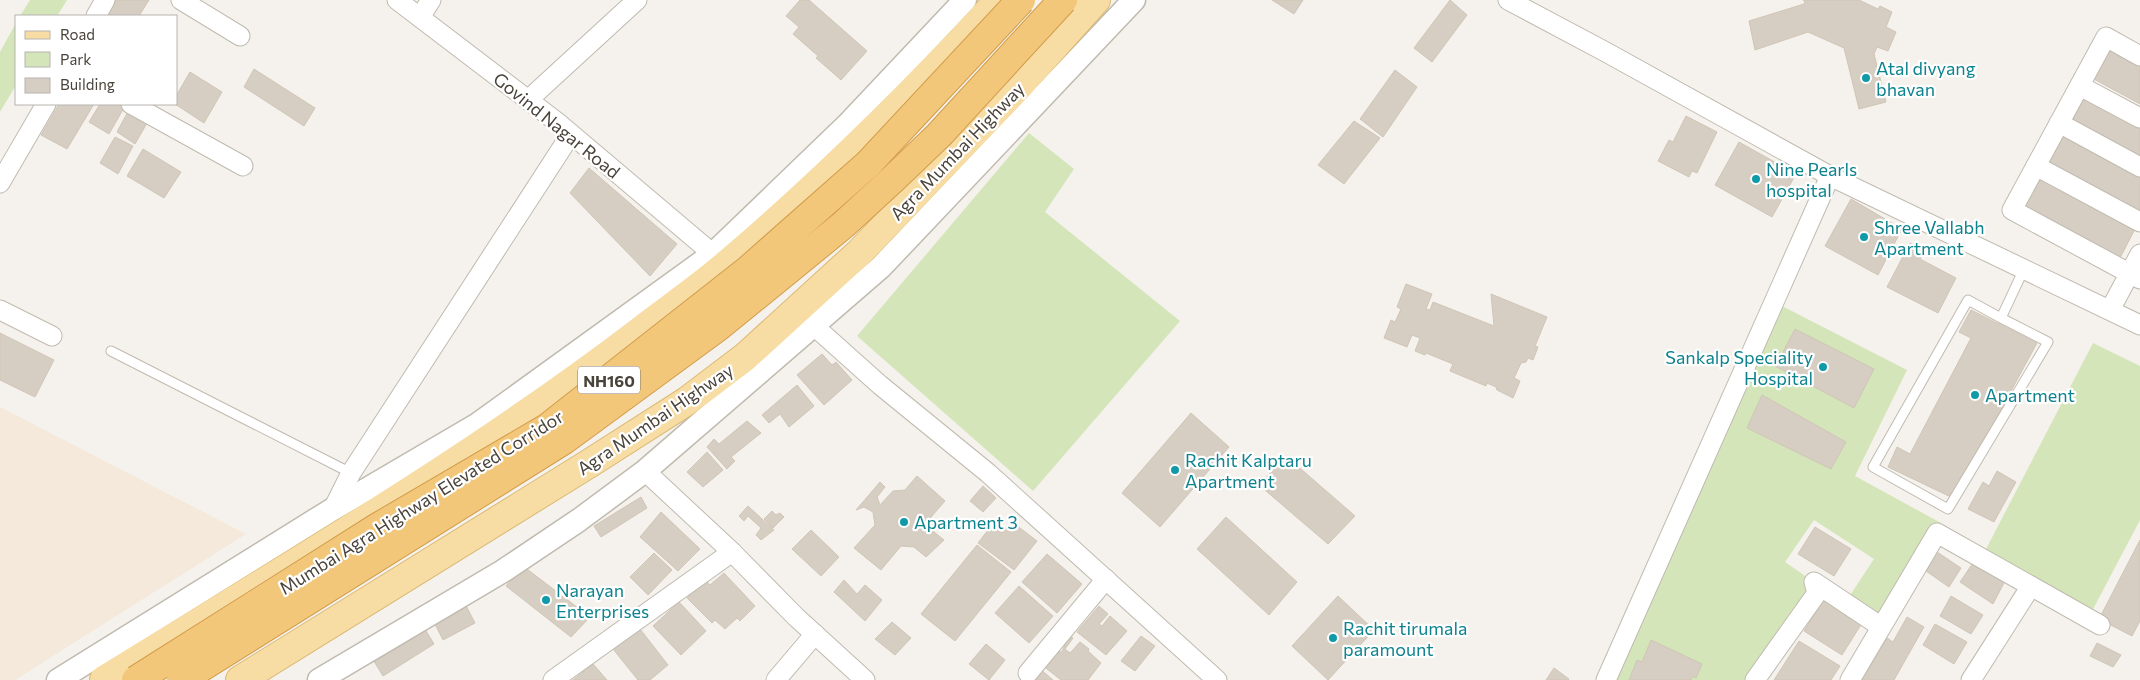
<svg xmlns="http://www.w3.org/2000/svg" width="2140" height="680" font-family="Commissioner,sans-serif">
  <rect width="100%" height="100%" fill="#f5f2ed"/>
  <polygon fill="#f4e9da" points="0,407 246,534 15,680 0,680"/>
  <g fill="#d3e5b9">
    <polygon points="30,0 67,0 57,16 20,16"/>
    <polygon points="16,23 16,85 0,112 0,52"/>
    <polygon points="1029,133 1074,169 1045,212 1180,321 1033,491 857,336"/>
    <polygon points="1780,305 1907,370 1855,476 1941,523 1875,624 1845,603 1874,559 1814,520 1785,562 1814,582 1745,680 1609,680"/>
    <polygon points="2093,343 2140,366 2140,520 2091,613 1985,551"/>
  </g>
  <g fill="#d6cec3" stroke="#d0c5b6">
    <polygon points="113,0 149,0 139,16 103,16"/>
    <polygon points="800,0 809,0 867,51 841,80 816,58 818,56 793,34 799,27 786,16"/>
    <polygon points="1272,0 1303,0 1294,14"/>
    <polygon points="1450,0 1467,15 1432,62 1414,48"/>
    <polygon points="1803,0 1859,0 1878,9 1880,6 1892,12 1886,27 1896,32 1888,51 1877,47 1874,54 1886,102 1859,109 1844,48 1808,32 1755,50 1749,21 1804,4 1805,1"/>
    <polygon points="2106,46 2140,64 2140,104 2090,77"/>
    <polygon points="254,69 315,108 304,126 244,87"/>
    <polygon points="1395,70 1417,87 1383,137 1360,119"/>
    <polygon points="190,72 222,92 204,123 175,104 176,96"/>
    <polygon points="2085,92 2140,121 2140,161 2068,123"/>
    <polygon points="59,104 94,104 67,149 41,135"/>
    <polygon points="100,104 121,104 125,106 109,134 89,122"/>
    <polygon points="130,108 147,123 135,144 117,132"/>
    <polygon points="1686,116 1717,132 1697,173 1692,171 1689,177 1658,161 1669,140 1673,142"/>
    <polygon points="1354,121 1380,138 1344,184 1318,165"/>
    <polygon points="2062,133 2140,176 2140,216 2045,165"/>
    <polygon points="115,137 133,146 118,174 100,163"/>
    <polygon points="1739,142 1796,174 1772,217 1715,185"/>
    <polygon points="143,149 181,172 164,198 127,176"/>
    <polygon points="589,168 677,244 650,276 570,193"/>
    <polygon points="2038,176 2135,229 2119,260 2021,207"/>
    <polygon points="1851,199 1902,229 1878,275 1825,246"/>
    <polygon points="1910,243 1924,251 1920,259 1956,278 1938,313 1887,287"/>
    <polygon points="1406,284 1432,294 1426,309 1430,310 1433,302 1494,326 1491,294 1547,317 1535,346 1538,347 1533,360 1528,358 1526,362 1521,363 1514,378 1520,381 1513,398 1497,390 1496,387 1487,383 1486,386 1450,371 1453,364 1426,353 1425,355 1415,351 1420,338 1412,335 1407,347 1384,338 1391,320 1395,322 1401,309 1397,307"/>
    <polygon points="1971,310 2037,343 1953,498 1888,467 1897,447 1910,454 1971,338 1959,332"/>
    <polygon points="1795,329 1874,369 1854,408 1773,365 1779,353 1782,354"/>
    <polygon points="0,333 54,360 35,397 0,380"/>
    <polygon points="822,354 832,365 836,362 852,380 824,405 797,375"/>
    <polygon points="797,385 814,406 789,427 780,414 769,423 762,415"/>
    <polygon points="1762,395 1846,442 1831,469 1747,428"/>
    <polygon points="1191,413 1229,447 1160,527 1122,493"/>
    <polygon points="747,421 761,433 731,457 735,461 727,469 707,447 714,439 719,444"/>
    <polygon points="707,452 723,470 703,487 687,472"/>
    <polygon points="1286,456 1355,516 1328,544 1259,485"/>
    <polygon points="1997,471 2016,482 1994,522 1968,509 1983,482 1989,486"/>
    <polygon points="917,476 945,501 931,517 934,532 944,540 926,557 914,547 901,546 881,570 854,548 875,525 873,512 864,507 856,510 880,482 885,487 877,497 880,505 893,491 905,490"/>
    <polygon points="983,486 996,498 983,512 970,501"/>
    <polygon points="641,497 647,508 601,537 594,526"/>
    <polygon points="748,506 774,530 761,540 756,535 761,528 748,516 744,521 739,516"/>
    <polygon points="772,511 776,515 780,513 784,517 773,528 764,519"/>
    <polygon points="661,512 700,549 678,571 640,537"/>
    <polygon points="1226,517 1297,582 1269,615 1197,549"/>
    <polygon points="1011,521 1037,541 1014,570 978,543 992,525 1002,533"/>
    <polygon points="1815,527 1851,549 1834,576 1798,554"/>
    <polygon points="811,530 839,557 821,576 792,549"/>
    <polygon points="2140,540 2140,621 2132,636 2099,619"/>
    <polygon points="977,545 1011,572 955,641 921,614"/>
    <polygon points="1937,552 1961,568 1949,587 1926,571"/>
    <polygon points="654,553 672,570 648,595 630,577"/>
    <polygon points="1047,554 1082,584 1057,613 1022,582"/>
    <polygon points="1975,560 2007,577 1993,604 1960,582"/>
    <polygon points="523,566 590,617 571,637 506,586"/>
    <polygon points="724,573 755,606 740,621 737,618 725,629 715,620 712,623 687,598 705,580 710,585"/>
    <polygon points="844,580 857,594 865,585 882,600 865,621 834,592"/>
    <polygon points="1019,586 1053,616 1029,643 995,613"/>
    <polygon points="1338,596 1374,630 1328,680 1292,646"/>
    <polygon points="1951,596 1983,615 1971,634 1940,616"/>
    <polygon points="1824,599 1862,623 1842,655 1804,631"/>
    <polygon points="463,600 475,623 443,640 431,616"/>
    <polygon points="679,602 706,631 681,655 653,626"/>
    <polygon points="1099,606 1108,614 1099,624 1102,626 1110,616 1127,631 1106,655 1077,632"/>
    <polygon points="1907,617 1924,627 1894,680 1857,680 1863,670 1867,672 1887,638 1893,642"/>
    <polygon points="892,622 911,638 895,655 875,639"/>
    <polygon points="1935,624 1967,642 1954,664 1923,645"/>
    <polygon points="423,626 434,644 383,676 372,658"/>
    <polygon points="640,629 668,665 650,680 638,680 613,649"/>
    <polygon points="1062,635 1069,640 1071,637 1073,638 1065,649 1070,653 1080,642 1089,649 1088,651 1101,663 1088,680 1061,680 1042,665 1054,651 1062,652 1066,642 1058,641"/>
    <polygon points="1141,636 1155,646 1135,671 1121,661"/>
    <polygon points="1651,640 1702,664 1696,678 1692,676 1691,680 1629,680 1637,660 1642,662"/>
    <polygon points="1799,641 1840,666 1831,680 1774,680"/>
    <polygon points="2097,643 2121,655 2113,667 2090,656"/>
    <polygon points="986,644 1005,660 989,680 969,664"/>
    <polygon points="593,664 607,680 573,680"/>
    <polygon points="1038,667 1053,680 1026,680"/>
    <polygon points="1554,668 1569,679 1568,680 1546,680"/>
  </g>
  <g fill="none" stroke-linecap="round" stroke-linejoin="round">
    <defs>
      <g id="service">
        <polyline points="2001,318 2048,342 1948,509 1873,467 1968,300 2001,318 2024,269"/>
        <polyline points="111,351 351,473"/>
      </g>
      <g id="minor">
        <polyline points="181,0 240,36"/>
        <polyline points="397,0 557,122 713,254"/>
        <polyline points="1508,0 1604,51 1830,176 2140,325"/>
        <polyline points="96,16 105,0"/>
        <polyline points="420,17 431,0"/>
        <polyline points="2140,56 2106,37 2012,210 2140,279"/>
        <polyline points="2080,86 2140,118"/>
        <polyline points="528,100 637,0"/>
        <polyline points="131,104 243,166"/>
        <polyline points="2059,123 2140,167"/>
        <polyline points="2036,166 2140,222"/>
        <polyline points="0,183 46,104"/>
        <polyline points="0,310 52,336"/>
        <polyline points="2110,310 2140,254"/>
        <polyline points="814,326 880,385 988,473 1217,680"/>
        <polyline points="645,471 732,552 796,617 865,680"/>
        <polyline points="333,509 351,473 571,134"/>
        <polyline points="2031,586 2100,625"/>
        <polyline points="1028,673 1106,579"/>
        <polyline points="553,680 732,552"/>
        <polyline points="776,680 815,634"/>
        <polyline points="1606,680 1830,176"/>
        <polyline points="1755,680 1817,593 1814,582 1880,626"/>
        <polyline points="1850,680 1937,533 2031,586 1971,680"/>
      </g>
      <g id="tertiary">
        <polyline points="58,680 333,509 478,424 713,254 847,125 965,0"/>
        <polyline points="319,680 503,571 579,520 645,471 881,267 1134,0"/>
      </g>
      <g id="primary">
        <path d="M 104,680 C 286,568 471,460 641,330 C 668,309 696,290 722,268 C 820,185 912,94 999,0"/>
        <polyline points="240,680 590,463 687,401 745,357 860,252 1017,88 1096,0"/>
      </g>
    </defs>
    <use href="#service" stroke="#c0baaf" stroke-width="11"/>
    <use href="#minor" stroke="#c0baaf" stroke-width="21"/>
    <use href="#tertiary" stroke="#c0baaf" stroke-width="25"/>
    <use href="#primary" stroke="#dbb974" stroke-width="30"/>
    <use href="#service" stroke="#fff" stroke-width="9"/>
    <use href="#minor" stroke="#fff" stroke-width="19"/>
    <use href="#tertiary" stroke="#fff" stroke-width="22"/>
    <use href="#primary" stroke="#f7dda4" stroke-width="28"/>
    <defs>
      <g id="motorway-bridge">
        <polyline points="136,680 378,527 547,428 748,270 868,164 1021,0"/>
        <polyline points="181,680 564,440 718,327 843,225 893,179 939,135 1063,0"/>
      </g>
    </defs>
    <use href="#motorway-bridge" stroke="#d29c49" stroke-width="30" stroke-linecap="butt"/>
    <use href="#motorway-bridge" stroke="#f3c77a" stroke-width="28"/>
  </g>
  <g fill="#0f9aa8" stroke="#fff" stroke-width="2">
    <circle cx="1866" cy="78" r="5"/>
    <circle cx="1756" cy="179" r="5"/>
    <circle cx="1864" cy="237" r="5"/>
    <circle cx="1823" cy="367" r="5"/>
    <circle cx="1975" cy="395" r="5"/>
    <circle cx="1175" cy="470" r="5"/>
    <circle cx="904" cy="522" r="5"/>
    <circle cx="546" cy="600" r="5"/>
    <circle cx="1333" cy="638" r="5"/>
  </g>
  <g text-anchor="middle" dominant-baseline="central" stroke-width="4.5" stroke-linejoin="round" paint-order="stroke">
    <rect fill="#fff" stroke="#807b75" stroke-width="1" x="578" y="366.5" width="62" height="27" rx="4"/>
    <g font-size="16" font-weight="bold" fill="#49433a">
      <text x="609" y="380">NH160</text>
    </g>
    <g font-size="18" fill="#0d838f" stroke="#fff" text-anchor="start">
      <text x="1876" y="68">Atal divyang<tspan x="1876" dy="21">bhavan</tspan></text>
      <text x="1766" y="169">Nine Pearls<tspan x="1766" dy="21">hospital</tspan></text>
      <text x="1874" y="227">Shree Vallabh<tspan x="1874" dy="21">Apartment</tspan></text>
      <text x="1813" y="357" text-anchor="end">Sankalp Speciality<tspan x="1813" dy="21">Hospital</tspan></text>
      <text x="1985" y="395">Apartment</text>
      <text x="1185" y="460">Rachit Kalptaru<tspan x="1185" dy="21">Apartment</tspan></text>
      <text x="914" y="522">Apartment 3</text>
      <text x="556" y="590">Narayan<tspan x="556" dy="21">Enterprises</tspan></text>
      <text x="1343" y="628">Rachit tirumala<tspan x="1343" dy="21">paramount</tspan></text>
    </g>
    <g font-size="18" fill="#49433a" stroke="#fff">
      <text transform="translate(557 125) rotate(39)">Govind Nagar Road</text>
      <text transform="translate(957 151) rotate(-46)">Agra Mumbai Highway</text>
      <text transform="translate(655 419) rotate(-34)">Agra Mumbai Highway</text>
      <text transform="translate(421 502) rotate(-32)">Mumbai Agra Highway Elevated Corridor</text>
    </g>
  </g>
  <rect x="15" y="15" width="162" height="90" fill="#ffffff" stroke="#b6b4b0"/>
  <rect x="25" y="31" width="25" height="8" fill="#f7dda4" stroke="#b6b4b0"/>
  <text x="60" y="40" font-size="15" fill="#49433a">Road</text>
  <rect x="25" y="52" width="25" height="15" fill="#d3e5b9" stroke="#b6b4b0"/>
  <text x="60" y="65" font-size="15" fill="#49433a">Park</text>
  <rect x="25" y="78" width="25" height="15" fill="#d6cec3" stroke="#b6b4b0"/>
  <text x="60" y="90" font-size="15" fill="#49433a">Building</text>
</svg>
